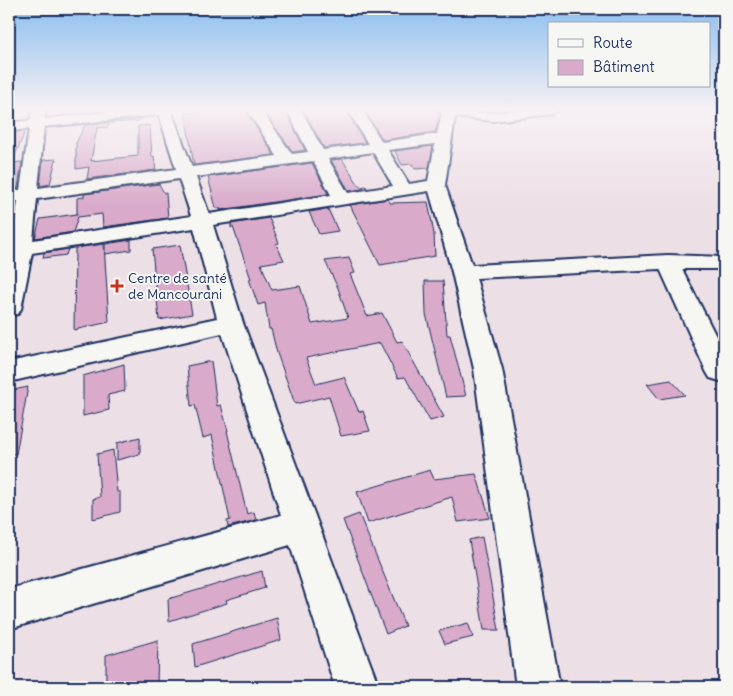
<svg xmlns="http://www.w3.org/2000/svg" width="733" height="696" font-family="Delius,sans-serif">
  <rect width="100%" height="100%" fill="#eddfe6"/>
  <filter id="ink" filterUnits="userSpaceOnUse"><feTurbulence type="fractalNoise" baseFrequency=".02" numOctaves="2"/><feDisplacementMap in="SourceGraphic" scale="10" xChannelSelector="R" yChannelSelector="G"/><feConvolveMatrix kernelMatrix="1 2 1 2 8 2 1 2 1" color-interpolation-filters="sRGB"/></filter>
  <g filter="url(#ink)">
    <g fill="#d9aaca" stroke="#1b2f5e">
      <polygon points="216,110 245,110 274,155 194,165 185,113"/>
      <polygon points="263,110 285,110 305,150 293,152"/>
      <polygon points="303,110 346,110 365,143 324,148"/>
      <polygon points="364,110 437,110 440,113 435,132 383,140"/>
      <polygon points="140,119 140,121 109,123 108,127 97,128 91,161 138,156 138,126 150,125 152,157 154,156 156,170 87,179 89,167 76,169 76,143 85,125"/>
      <polygon points="25,131 12,163 22,162 18,188 9,189 9,133"/>
      <polygon points="433,146 429,168 415,169 412,164 402,165 395,151"/>
      <polygon points="56,159 50,184 40,186 43,160"/>
      <polygon points="342,159 360,187 366,186 367,188 349,191 331,160"/>
      <polygon points="312,163 328,194 220,210 220,208 216,208 208,177"/>
      <polygon points="159,184 164,193 166,193 168,218 103,227 102,214 78,217 73,232 35,238 40,219 77,214 77,198 84,197 84,194"/>
      <polygon points="388,199 390,203 428,202 434,234 435,256 380,265 350,205"/>
      <polygon points="328,209 338,231 319,234 309,212"/>
      <polygon points="269,218 279,243 276,244 284,260 261,264 272,290 300,286 312,324 348,318 338,288 325,261 349,258 355,273 350,274 367,316 382,313 397,342 402,341 444,417 430,421 405,377 398,378 380,343 306,358 316,384 344,377 359,412 363,411 370,431 341,436 329,396 295,404 277,353 271,329 269,329 265,303 258,305 249,279 251,279 233,227 231,228 231,224"/>
      <polygon points="131,240 131,250 105,254 105,244"/>
      <polygon points="104,244 109,322 74,330 75,248"/>
      <polygon points="180,245 192,314 159,320 152,249"/>
      <polygon points="68,249 66,255 43,258 44,253"/>
      <polygon points="425,281 443,281 447,335 450,335 466,396 446,397 426,314"/>
      <polygon points="211,361 217,406 221,405 228,431 227,431 247,514 254,512 256,520 228,527 227,521 230,520 212,435 203,438 195,405 191,406 187,366"/>
      <polygon points="124,364 125,391 108,395 109,410 83,416 83,376"/>
      <polygon points="671,380 685,395 659,399 647,384"/>
      <polygon points="28,387 16,454 9,454 9,391"/>
      <polygon points="140,437 140,454 117,460 117,443"/>
      <polygon points="113,450 117,492 120,492 120,512 93,519 93,499 100,497 97,454"/>
      <polygon points="430,470 434,479 476,474 490,518 458,522 452,497 368,523 357,492"/>
      <polygon points="359,514 405,626 386,634 343,520"/>
      <polygon points="482,537 499,630 484,630 469,540"/>
      <polygon points="262,571 265,588 226,600 227,603 169,621 168,599"/>
      <polygon points="277,618 281,640 195,667 193,644"/>
      <polygon points="468,623 473,637 445,644 439,631"/>
      <polygon points="158,640 157,687 106,687 106,655"/>
    </g>
    <g fill="none" stroke-linecap="round" stroke-linejoin="round">
      <defs>
        <path id="minor" d="M 32,110 L 46,110 L 45,119 L 124,110 L 171,110 L 192,167 L 277,156 L 247,110 L 261,110 L 292,154 L 308,152 L 287,110 L 301,110 L 323,150 L 368,144 L 348,110 L 362,110 L 382,142 L 437,134 L 442,113 L 440,110 L 493,113 L 516,110 L 558,110 L 551,114 L 493,121 L 455,117 L 445,185 L 472,265 L 668,255 L 724,257 L 724,269 L 682,269 L 724,352 L 724,379 L 720,381 L 710,378 L 706,371 L 660,269 L 476,278 L 502,369 L 560,687 L 516,687 L 474,369 L 452,272 L 429,191 L 213,225 L 243,323 L 379,687 L 335,687 L 290,545 L 9,629 L 9,589 L 281,515 L 222,333 L 9,382 L 9,362 L 217,318 L 194,228 L 32,253 L 21,309 L 18,314 L 9,316 L 9,244 L 12,243 L 18,201 L 9,202 L 9,192 L 20,190 L 29,129 L 9,131 L 9,123 L 31,120 ZM 159,115 L 176,169 L 38,188 L 44,127 ZM 435,144 L 428,181 L 409,184 L 388,150 ZM 373,152 L 393,186 L 348,193 L 328,159 ZM 313,161 L 331,195 L 209,214 L 196,177 ZM 179,179 L 191,216 L 33,240 L 37,199 Z"/>
      </defs>
      <use href="#minor" stroke="#1b2f5e" stroke-width="4"/>
      <use href="#minor" fill="#f6f6f2" fill-rule="evenodd"/>
    </g>
  </g>
  <linearGradient id="sky" x2="0" y2="1"><stop stop-color="#8abeef"/><stop offset="0.53" stop-color="#f7f1f4"/><stop offset="1" stop-color="#f7f1f4" stop-opacity="0"/></linearGradient>
  <rect width="733" height="207" fill="url(#sky)"/>
  <path fill="#c8321e" stroke="#f6f6f2" stroke-width="2" d="M114.5 278.5h5v5h5v5h-5v5h-5v-5h-5v-5h5z"/>
  <g text-anchor="middle" dominant-baseline="central" stroke-width="4" stroke-linejoin="round" paint-order="stroke">
    <g font-size="14" fill="#1b2f5e" stroke="#f6f6f2" text-anchor="start">
      <text x="128" y="278">Centre de santé<tspan x="128" dy="16">de Mancourani</tspan></text>
    </g>
  </g>
  <rect width="733" height="696" fill="none" stroke="#f6f6f2" stroke-width="30"/>
  <rect x="15" y="15" width="703" height="666" fill="none" stroke="#1b2f5e" stroke-width="2" filter="url(#ink)"/>
  <rect x="548" y="22" width="162" height="65" fill="#f6f6f2" stroke="#9ea6b7"/>
  <rect x="558" y="39" width="25" height="8" fill="#f6f6f2" stroke="#9ea6b7"/>
  <text x="593" y="48" font-size="15" fill="#1b2f5e">Route</text>
  <rect x="558" y="60" width="25" height="15" fill="#d9aaca" stroke="#9ea6b7"/>
  <text x="593" y="72" font-size="15" fill="#1b2f5e">Bâtiment</text>
</svg>
